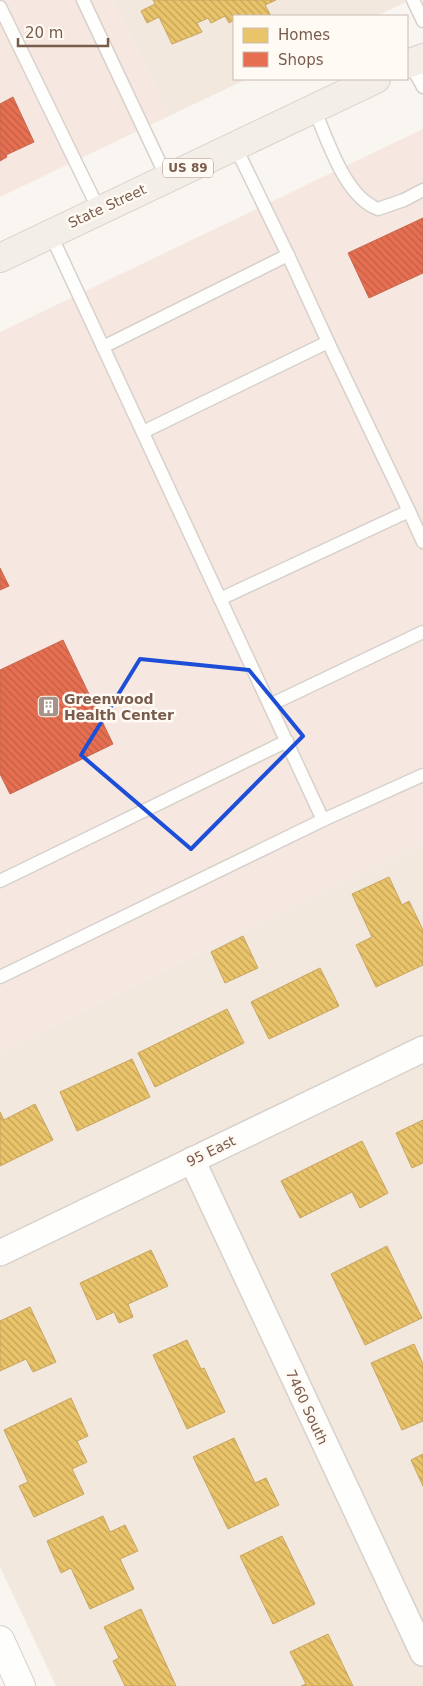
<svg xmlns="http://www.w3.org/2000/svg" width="423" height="1686" font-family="'DejaVu Sans',sans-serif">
  <defs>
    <pattern id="homes-back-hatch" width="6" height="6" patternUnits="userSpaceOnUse" patternTransform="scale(1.25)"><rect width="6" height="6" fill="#e9c46a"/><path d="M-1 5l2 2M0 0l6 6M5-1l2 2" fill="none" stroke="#c2a259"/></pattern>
    <pattern id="shops-back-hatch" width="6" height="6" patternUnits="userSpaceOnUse" patternTransform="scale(1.25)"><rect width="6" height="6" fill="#e76f51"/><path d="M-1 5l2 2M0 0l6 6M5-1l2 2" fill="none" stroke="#c05e45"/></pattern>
  </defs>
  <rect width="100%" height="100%" fill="#f9f5f0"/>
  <g fill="#f2e8de">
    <polygon points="113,0 410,0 376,16 234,16 234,79 247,79 169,116"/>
    <polygon points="423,844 423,1686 56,1686 0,1567 0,1051"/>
  </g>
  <g fill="#f6e8e1">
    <polygon points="0,0 113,0 169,116 0,197"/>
    <polygon points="423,129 423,844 0,1051 0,332"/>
  </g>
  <g fill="url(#homes-back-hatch)" stroke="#c8a561">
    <polygon points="153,0 276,0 265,5 271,16 234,16 234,20 229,23 225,16 211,23 208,18 197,23 202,32 172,44 159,17 147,23 141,11 155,4"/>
    <polygon points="389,877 402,905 409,901 423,930 423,965 376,987 356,945 372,937 352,894"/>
    <polygon points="243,936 258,968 225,983 211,952"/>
    <polygon points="320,968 339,1006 269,1039 251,1002"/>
    <polygon points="227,1009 244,1043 155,1087 138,1053"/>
    <polygon points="132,1059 150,1097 77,1131 60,1092"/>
    <polygon points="35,1104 53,1140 0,1166 0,1112 4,1120"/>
    <polygon points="423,1120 423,1163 412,1168 396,1133"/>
    <polygon points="362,1141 388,1193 360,1208 352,1192 300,1218 281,1181"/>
    <polygon points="387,1246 422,1318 365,1345 331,1274"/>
    <polygon points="151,1250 168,1286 128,1304 133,1317 119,1323 114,1312 97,1320 80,1283"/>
    <polygon points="30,1307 56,1362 33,1372 26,1359 0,1371 0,1321"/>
    <polygon points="187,1340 201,1369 204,1368 225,1412 187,1429 153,1355"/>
    <polygon points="414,1344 423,1364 423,1421 402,1430 371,1363"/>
    <polygon points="71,1398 88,1436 77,1441 87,1462 72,1469 84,1494 34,1517 19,1486 28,1482 4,1430"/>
    <polygon points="234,1438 255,1483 266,1478 279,1505 228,1529 193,1457"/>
    <polygon points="423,1454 423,1486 411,1460"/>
    <polygon points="103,1516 110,1532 125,1525 138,1551 120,1559 134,1589 90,1609 71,1568 61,1573 47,1541"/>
    <polygon points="282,1536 315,1604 273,1624 240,1556"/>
    <polygon points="141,1609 176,1686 125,1686 113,1661 119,1658 104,1627"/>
    <polygon points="328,1634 353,1686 301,1686 306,1684 290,1652"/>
  </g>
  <g fill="url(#shops-back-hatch)" stroke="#c66950">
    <polygon points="13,97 34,142 6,155 7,157 0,161 0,104"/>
    <polygon points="423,218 423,273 369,298 348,253"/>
    <polygon points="0,568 9,586 0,590"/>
    <polygon points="63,640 113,744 10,794 0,774 0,670"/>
  </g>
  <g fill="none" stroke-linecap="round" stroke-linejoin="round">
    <defs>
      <g id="service">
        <polyline points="83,0 167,178"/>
        <polyline points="413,0 423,21"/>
        <polyline points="0,7 99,210"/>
        <polyline points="410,63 423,87"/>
        <path d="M 314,109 C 328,140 344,196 378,209 L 404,200 L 423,190"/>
        <polyline points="50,233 323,820"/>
        <polyline points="328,342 409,511"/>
        <polyline points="103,347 288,255 235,146"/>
        <polyline points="143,432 328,342 288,255"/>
        <polyline points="220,599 409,511 423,542"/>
        <polyline points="270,705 423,632"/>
        <polyline points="0,881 287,741"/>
        <polyline points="0,977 323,820 423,775"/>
      </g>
      <g id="minor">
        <polyline points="192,1160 423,1653"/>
        <polyline points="0,1253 423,1049"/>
      </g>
      <polyline id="tertiary" points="0,1640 21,1686"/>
      <g id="primary">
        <polyline points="407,64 423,58"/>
        <polyline points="0,258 376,79"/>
      </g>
    </defs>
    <use href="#service" stroke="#d7d1cb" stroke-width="15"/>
    <use href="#minor" stroke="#d7d1cb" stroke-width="28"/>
    <use href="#tertiary" stroke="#d7d1cb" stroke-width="30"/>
    <use href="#primary" stroke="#dad1cc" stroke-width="30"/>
    <use href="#service" stroke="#fefefd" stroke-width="12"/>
    <use href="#minor" stroke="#fefefd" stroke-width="25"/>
    <use href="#tertiary" stroke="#fefefd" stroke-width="28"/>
    <use href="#primary" stroke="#f3eee8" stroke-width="28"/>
  </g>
  <path fill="none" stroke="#1d4ed8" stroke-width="4" stroke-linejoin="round" d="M 140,659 L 249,670 L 303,736 L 191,849 L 81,755 Z"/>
  <defs>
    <symbol id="building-square" viewBox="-11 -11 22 22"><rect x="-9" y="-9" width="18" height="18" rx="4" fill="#a69286" stroke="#fffaf3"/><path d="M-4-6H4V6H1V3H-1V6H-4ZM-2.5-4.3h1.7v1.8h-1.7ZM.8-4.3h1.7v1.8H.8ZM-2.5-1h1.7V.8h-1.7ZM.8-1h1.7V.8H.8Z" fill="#fff"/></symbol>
  </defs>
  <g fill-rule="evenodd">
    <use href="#building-square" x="36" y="694" width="25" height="25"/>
  </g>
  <g text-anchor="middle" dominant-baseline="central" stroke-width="5" stroke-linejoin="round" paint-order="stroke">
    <rect fill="#fffaf3" stroke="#a28b7f" stroke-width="1" x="163" y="158.5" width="50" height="19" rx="4"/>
    <g font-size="12" font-weight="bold" fill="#7a5c4d">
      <text x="188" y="168">US 89</text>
    </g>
    <g font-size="14" fill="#7a5c4d" stroke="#fffaf3">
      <text transform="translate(107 206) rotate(-25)">State Street</text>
      <text transform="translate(211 1151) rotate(-26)">95 East</text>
      <text transform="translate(307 1407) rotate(65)">7460 South</text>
    </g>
    <g font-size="14" font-weight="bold" fill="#7a5c4d" stroke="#fffaf3" text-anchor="start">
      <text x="64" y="699">Greenwood<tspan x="64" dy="16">Health Center</tspan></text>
    </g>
  </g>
  <rect x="233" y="15" width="175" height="65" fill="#fffaf3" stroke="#cabbb1"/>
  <rect x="243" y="28" width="25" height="15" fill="#e9c46a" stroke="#cabbb1"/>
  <text x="278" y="40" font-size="15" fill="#7a5c4d">Homes</text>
  <rect x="243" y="52" width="25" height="15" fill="#e76f51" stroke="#cabbb1"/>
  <text x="278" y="65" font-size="15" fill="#7a5c4d">Shops</text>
  <path d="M18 38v8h90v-8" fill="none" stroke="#7a5c4d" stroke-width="2.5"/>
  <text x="25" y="38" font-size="15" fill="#7a5c4d" stroke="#fffaf3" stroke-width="4" paint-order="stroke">20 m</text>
</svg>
